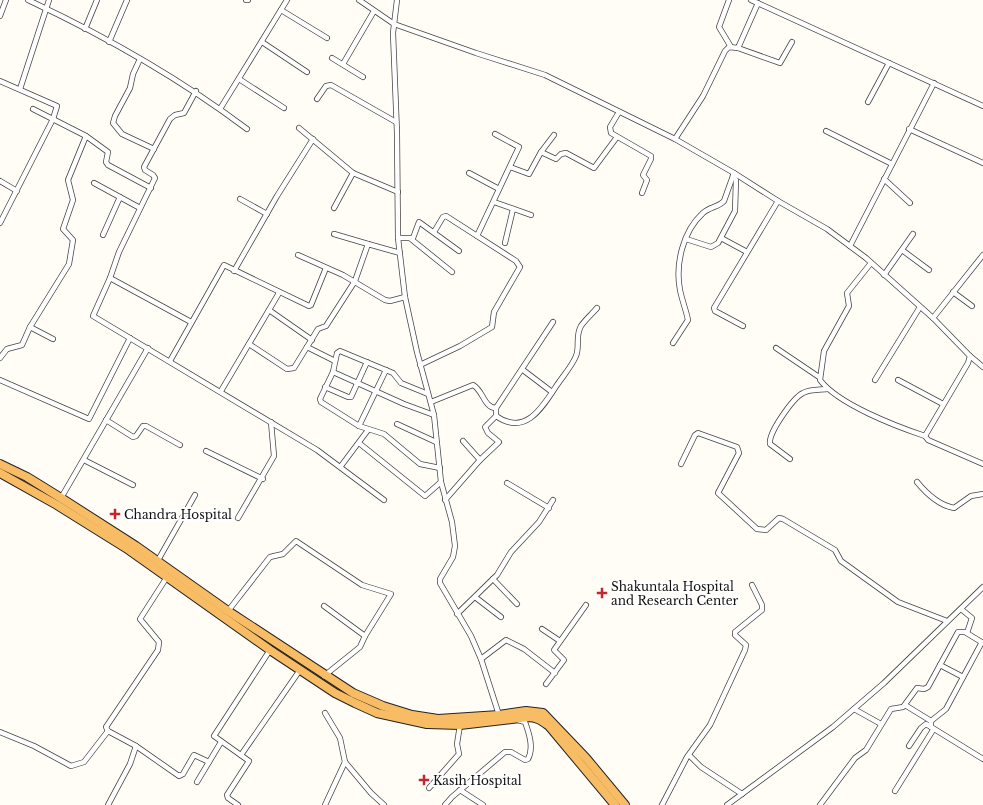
<svg xmlns="http://www.w3.org/2000/svg" width="983" height="805" font-family="'Libre Baskerville',serif">
  <rect width="100%" height="100%" fill="#fffdf5"/>
  <g fill="none" stroke-linecap="round" stroke-linejoin="round">
    <defs>
      <g id="minor">
        <path d="M 28,0 C 105,36 179,78 247,129"/>
        <polyline points="246,0 248,0"/>
        <polyline points="359,0 394,24 476,53 545,75 675,139 734,173 778,201 827,229 866,258 933,318 970,356 968,363 925,436 928,440 983,464"/>
        <polyline points="397,0 393,33 397,133 398,238 405,297 417,352 434,415 441,482 452,522 455,546 453,557 440,579 440,583 471,636 481,659 499,715"/>
        <polyline points="729,0 719,27 731,47"/>
        <polyline points="751,0 983,106"/>
        <polyline points="281,10 327,38"/>
        <polyline points="0,16 6,0"/>
        <polyline points="85,29 97,0"/>
        <polyline points="109,42 127,0"/>
        <polyline points="262,42 307,72"/>
        <polyline points="738,48 780,63 792,42"/>
        <polyline points="332,58 363,77"/>
        <polyline points="140,59 133,74 130,88 115,116 113,123 122,134 154,149"/>
        <polyline points="343,64 374,11"/>
        <polyline points="239,79 284,108"/>
        <polyline points="0,81 57,106 53,119 0,223"/>
        <polyline points="20,89 49,0"/>
        <polyline points="196,91 184,113 175,115 170,119 144,167 145,170 153,175 155,178 119,252 110,278 93,316 317,450 384,500"/>
        <polyline points="317,99 326,86 331,85 396,122"/>
        <polyline points="868,102 889,63"/>
        <polyline points="33,109 86,136 108,152 106,162 108,165 151,188"/>
        <polyline points="220,109 287,0"/>
        <polyline points="619,112 610,127 611,133 651,156 651,159 643,175 647,180 642,193"/>
        <polyline points="299,128 353,173 398,192"/>
        <polyline points="909,129 983,163"/>
        <polyline points="826,131 892,164"/>
        <polyline points="675,139 703,96 725,51 729,47 738,48 758,3"/>
        <polyline points="541,152 556,159 561,154 566,153 594,168 617,137"/>
        <polyline points="510,167 529,174 541,152 554,135"/>
        <polyline points="469,173 499,189"/>
        <polyline points="884,179 910,203"/>
        <polyline points="0,181 17,191"/>
        <polyline points="94,183 140,208"/>
        <polyline points="240,199 267,214"/>
        <polyline points="494,202 531,215"/>
        <polyline points="334,208 353,173"/>
        <polyline points="334,234 368,244"/>
        <polyline points="103,235 120,197"/>
        <polyline points="477,236 519,147 495,134"/>
        <polyline points="398,238 413,238 419,222 459,251"/>
        <polyline points="721,238 747,252"/>
        <polyline points="411,239 452,272"/>
        <polyline points="686,239 711,247 718,243 735,211 736,180 733,176"/>
        <polyline points="505,243 513,209"/>
        <polyline points="850,246 934,83"/>
        <polyline points="902,250 929,270"/>
        <polyline points="298,255 343,275 385,300 390,301 405,297"/>
        <path d="M 871,263 L 847,293 L 849,306 L 824,351 L 820,380 C 838,404 895,426 925,436"/>
        <polyline points="234,271 277,196 313,139"/>
        <polyline points="884,275 913,234"/>
        <polyline points="110,278 191,322"/>
        <polyline points="953,292 972,306"/>
        <polyline points="269,310 312,340"/>
        <polyline points="933,318 983,255"/>
        <polyline points="743,326 715,311 714,308 778,201"/>
        <polyline points="30,327 69,264 73,240 63,229 73,200 68,180 86,136"/>
        <path d="M 673,343 L 688,320 C 686,310 682,300 680,290 C 675,264 683,231 703,213 C 709,207 719,207 724,201 L 734,173"/>
        <polyline points="249,344 287,369 294,368 318,329 326,326 355,281 368,244 400,253"/>
        <polyline points="307,347 335,361"/>
        <polyline points="776,348 819,377"/>
        <polyline points="970,356 983,367"/>
        <polyline points="0,358 7,349 22,345 30,327 53,339"/>
        <polyline points="170,361 224,265 309,306 311,305 326,268"/>
        <polyline points="420,365 460,346 492,327 494,312 520,267 516,261 446,216 443,217 434,232"/>
        <polyline points="523,370 552,392"/>
        <polyline points="333,372 404,404 434,415"/>
        <polyline points="0,380 89,419 130,338"/>
        <polyline points="875,380 920,307"/>
        <polyline points="898,380 943,404"/>
        <polyline points="325,387 348,397 351,397 367,362"/>
        <polyline points="221,391 279,293"/>
        <polyline points="428,394 401,383 393,373 340,351 337,353 333,372 320,399 321,402 359,426 384,434 420,464 440,468"/>
        <path d="M 431,402 L 473,385 C 483,390 484,408 496,408 L 553,322"/>
        <path d="M 496,416 C 526,437 543,406 557,385 C 563,376 572,366 576,356 C 580,347 575,336 581,326 C 585,320 592,314 597,308"/>
        <polyline points="106,420 133,437 136,436 143,426 146,426 180,445"/>
        <polyline points="397,424 436,442"/>
        <polyline points="359,426 386,370"/>
        <polyline points="463,441 480,460"/>
        <polyline points="359,443 425,496 441,482"/>
        <polyline points="206,451 263,479"/>
        <path d="M 790,459 L 770,444 C 768,433 793,398 803,393 C 810,389 820,390 828,389"/>
        <polyline points="84,460 133,485"/>
        <polyline points="681,464 695,435 698,433 737,447 739,453 718,493 757,529 766,530 779,518 783,519 835,550 841,561 898,602 947,621"/>
        <polyline points="341,466 368,430"/>
        <path d="M 917,482 C 926,493 938,505 954,508 L 971,496 L 983,494"/>
        <polyline points="507,483 549,508"/>
        <polyline points="61,498 148,348"/>
        <polyline points="445,500 480,460 499,442 488,433 485,427 496,416 496,408"/>
        <polyline points="238,518 274,456 271,422"/>
        <polyline points="157,562 195,495"/>
        <polyline points="167,577 140,619 159,642 158,650 106,727 108,731 136,746 179,776 183,774 194,755 209,762"/>
        <polyline points="493,579 517,604"/>
        <polyline points="475,597 501,617"/>
        <polyline points="961,609 972,618 967,633"/>
        <polyline points="228,611 270,557 283,554 296,541 362,585 391,594 365,636"/>
        <polyline points="457,614 497,575 511,552 539,522 553,500"/>
        <polyline points="542,629 560,641"/>
        <polyline points="481,659 506,640 524,649 555,673"/>
        <polyline points="940,665 963,677"/>
        <polyline points="324,676 360,647 365,636 324,606"/>
        <polyline points="546,684 564,660 554,650 586,605"/>
        <polyline points="905,705 931,721 931,727 983,759"/>
        <polyline points="854,709 881,724"/>
        <polyline points="931,721 946,709 982,642"/>
        <polyline points="0,732 34,746 71,766 84,762 108,731"/>
        <polyline points="909,746 921,728 926,724 931,727"/>
        <polyline points="241,755 300,670"/>
        <polyline points="689,755 701,767 742,794"/>
        <polyline points="345,762 371,793 384,805"/>
        <polyline points="197,782 221,742"/>
        <polyline points="429,788 459,754 457,744 460,725"/>
        <polyline points="460,790 483,805"/>
        <polyline points="895,791 933,730"/>
        <polyline points="108,805 130,764 136,746"/>
        <polyline points="238,805 228,798 227,795 249,761 214,736 270,650"/>
        <polyline points="325,805 345,762 340,738 325,713"/>
        <path d="M 445,805 L 452,797 L 505,752 L 511,752 L 525,760 L 528,759 C 534,748 529,733 525,722 L 518,720"/>
        <polyline points="662,805 687,757 710,725 745,650 746,645 735,635 735,632 762,610 762,605 752,585"/>
        <polyline points="727,805 833,727 884,683 983,587"/>
        <polyline points="820,805 855,758 866,750 891,709 903,707 917,688 924,689 928,687 958,632 965,632 983,643"/>
      </g>
      <g id="trunk">
        <polyline points="0,464 27,477 61,498 136,546 228,611 353,693 383,706 412,715 438,719 499,715 526,711 543,713 586,758 625,805"/>
        <path d="M 0,473 L 57,505 L 126,548 L 270,650 L 335,693 L 355,703 L 377,713 L 427,724 L 460,725 L 528,717 C 537,717 542,721 549,726 L 615,805"/>
      </g>
    </defs>
    <use href="#minor" stroke="#444" stroke-width="6"/>
    <use href="#trunk" stroke="#222" stroke-width="10"/>
    <use href="#minor" stroke="#fff" stroke-width="4.5"/>
    <use href="#trunk" stroke="#f7bc64" stroke-width="8"/>
  </g>
  <g fill="#c4262e" stroke="#fff" stroke-width="1.5">
    <path d="M113 508h4v4h4v4h-4v4h-4v-4h-4v-4h4z"/>
    <path d="M600 587h4v4h4v4h-4v4h-4v-4h-4v-4h4z"/>
    <path d="M422 774h4v4h4v4h-4v4h-4v-4h-4v-4h4z"/>
  </g>
  <g text-anchor="middle" dominant-baseline="central" stroke-width="4" stroke-linejoin="round" paint-order="stroke">
    <g font-size="12" fill="#111" stroke="#fff" text-anchor="start">
      <text x="124" y="514">Chandra Hospital</text>
      <text x="611" y="586">Shakuntala Hospital<tspan x="611" dy="14">and Research Center</tspan></text>
      <text x="433" y="780">Kasih Hospital</text>
    </g>
  </g>
</svg>
